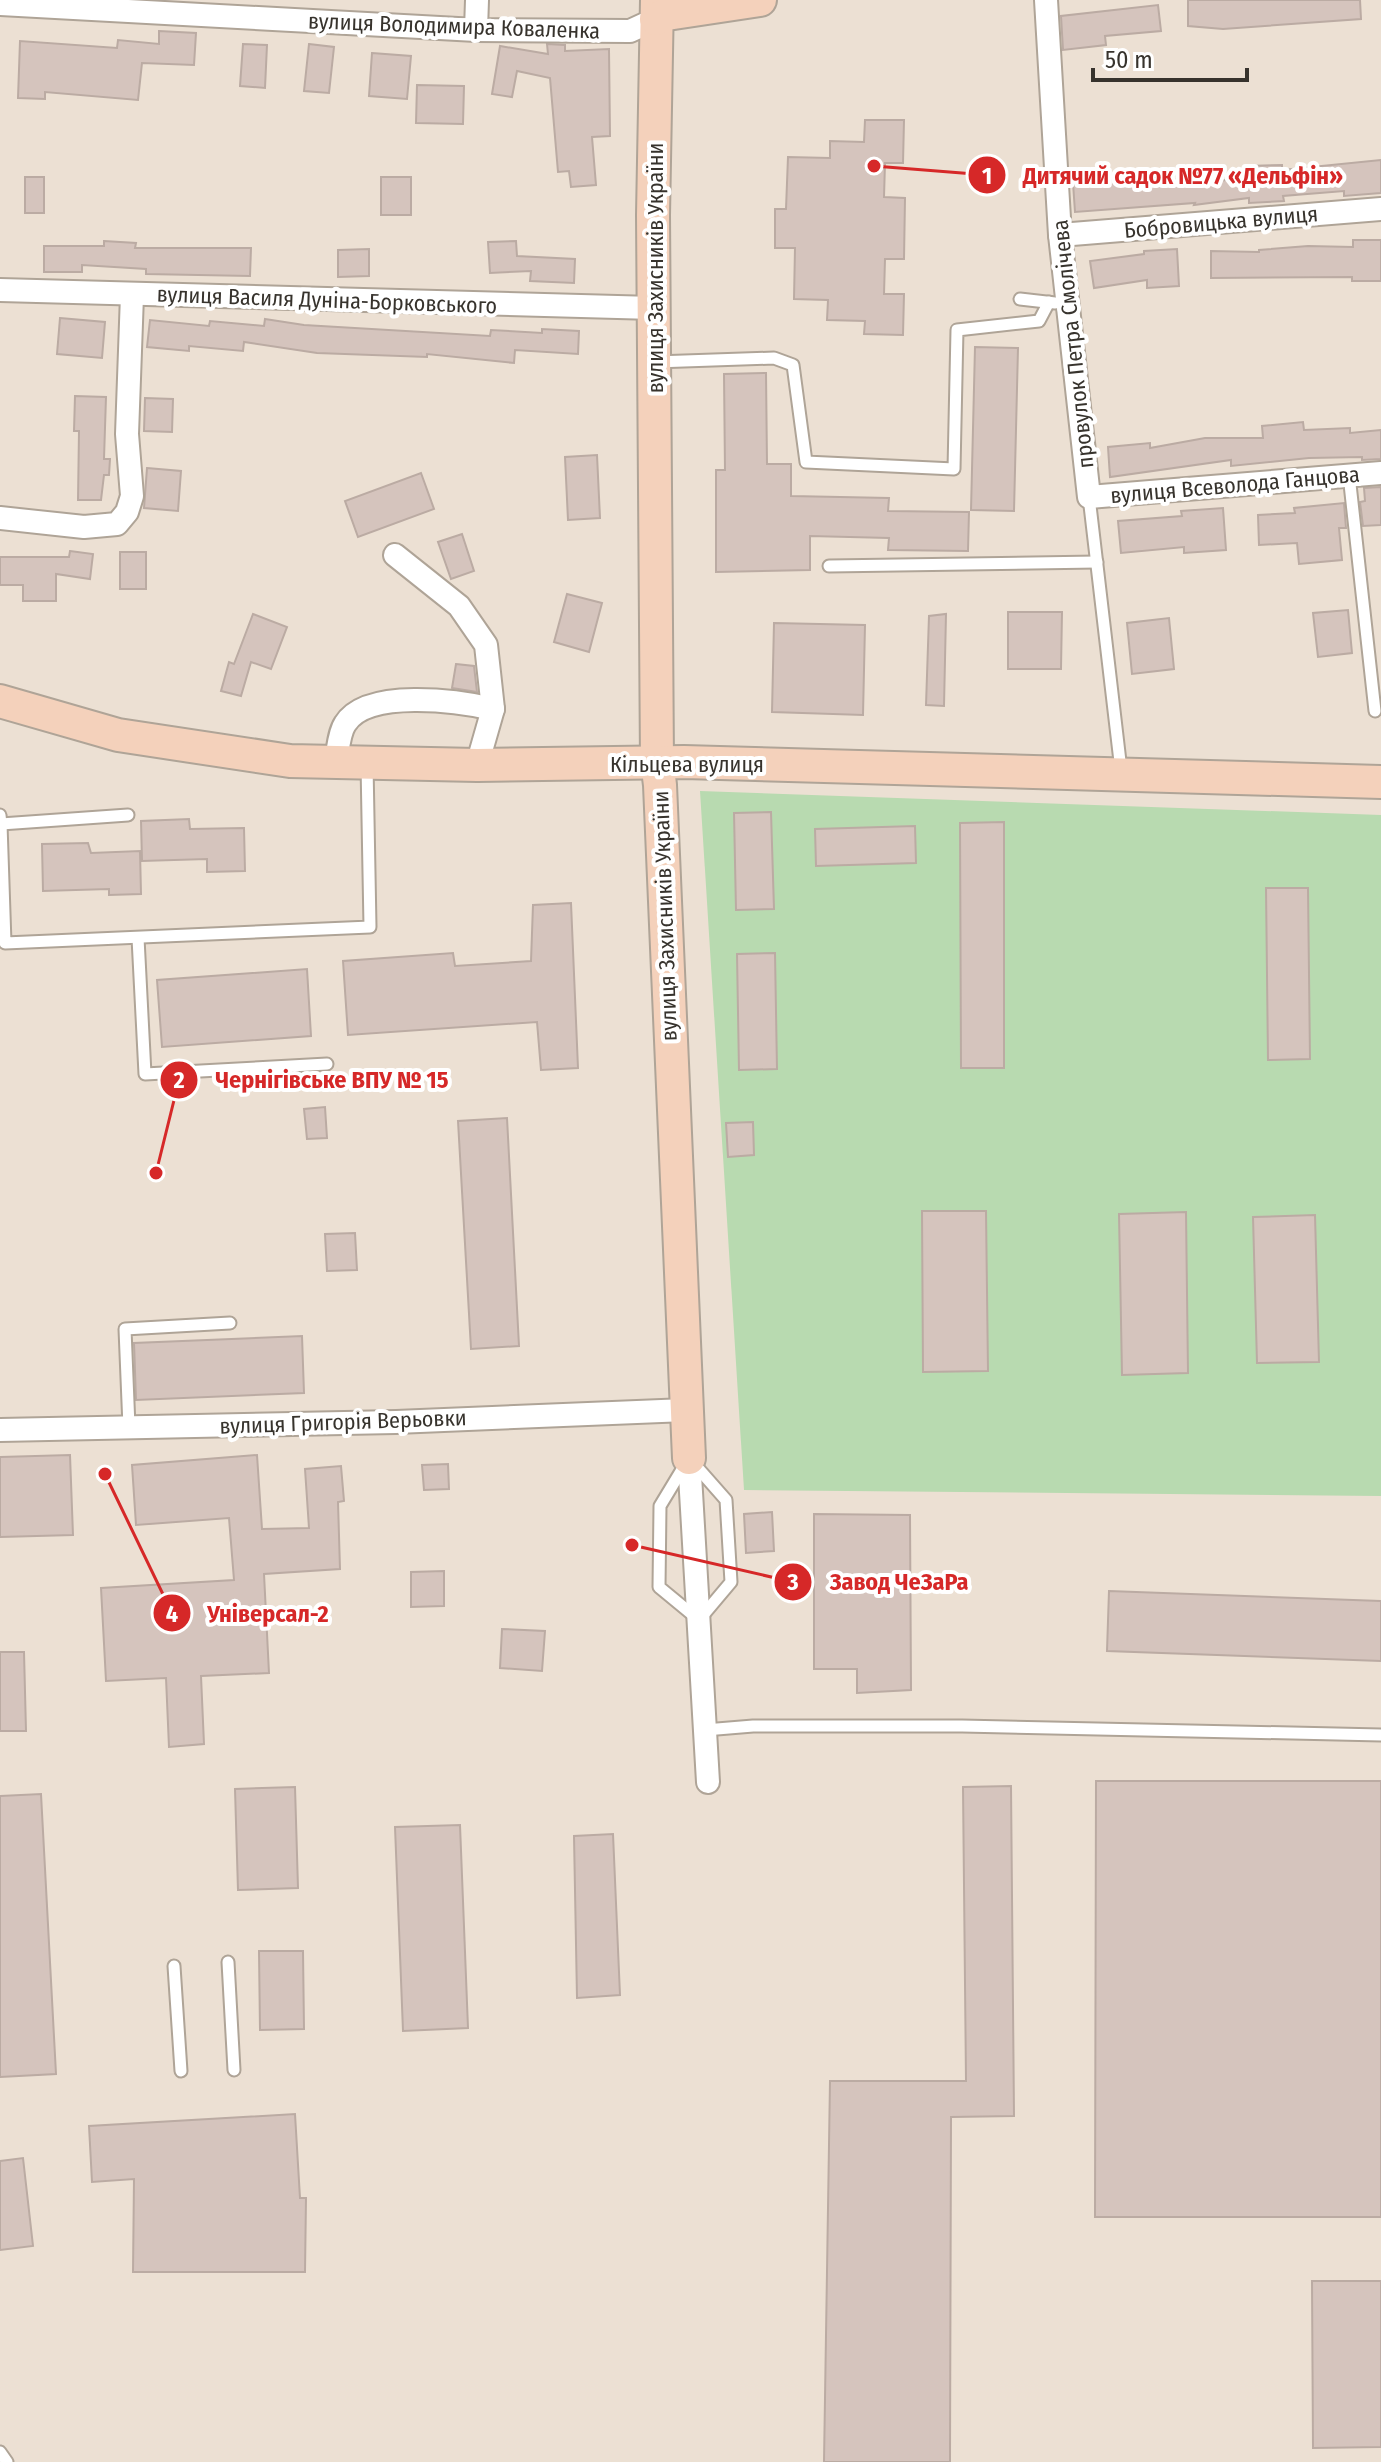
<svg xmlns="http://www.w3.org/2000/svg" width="1381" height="2462" viewBox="0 0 1381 2462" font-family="'Fira Sans Condensed',sans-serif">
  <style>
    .green { fill: #b8dab0 }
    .building { fill: #d5c4bd; stroke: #bbaba3; stroke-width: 2 }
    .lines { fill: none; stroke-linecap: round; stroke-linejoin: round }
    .lane-casing { stroke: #afa497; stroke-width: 15 }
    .street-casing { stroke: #afa497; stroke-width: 26 }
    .secondary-casing { stroke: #afa497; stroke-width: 36 }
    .lane { stroke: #fff; stroke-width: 11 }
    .street { stroke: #fff; stroke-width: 22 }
    .secondary { stroke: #f4d1bb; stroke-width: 32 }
    .labels { text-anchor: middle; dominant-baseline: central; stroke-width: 8; stroke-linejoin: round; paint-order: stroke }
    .street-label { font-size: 22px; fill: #37332d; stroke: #fff }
    .leader { fill: none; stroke: #d62828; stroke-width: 3 }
    .callout-dot { fill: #d62828; stroke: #fff; stroke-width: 3 }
    .mark-label { font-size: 24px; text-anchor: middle; font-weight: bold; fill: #fff }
    .callout-label { font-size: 24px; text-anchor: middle; font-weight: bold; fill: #d62828; stroke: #fff; stroke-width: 8; stroke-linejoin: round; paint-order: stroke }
  </style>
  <rect width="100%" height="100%" fill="#ece0d3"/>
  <!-- green -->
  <polygon class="green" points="700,791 1381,815 1381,1496 744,1490"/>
  <!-- building -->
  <g class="building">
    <polygon points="1188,0 1360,0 1361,19 1223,29 1188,26"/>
    <polygon points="1158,5 1161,31 1105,36 1106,45 1063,50 1061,16"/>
    <polygon points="159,31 196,33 194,65 142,63 138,100 45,92 45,99 18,98 20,41 117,48 118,40 159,44"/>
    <polygon points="243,44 267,45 265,88 240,86"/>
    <polygon points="309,44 334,47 329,93 304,91"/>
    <polygon points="547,44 565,45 565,51 609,49 610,136 592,137 596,185 571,187 569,171 558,172 550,78 517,71 512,97 492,94 500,46 548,54"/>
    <polygon points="372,53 411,56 407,99 369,96"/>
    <polygon points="417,85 464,86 463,124 416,123"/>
    <polygon points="865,120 904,120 903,163 885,163 884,197 905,198 904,259 885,259 884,294 904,294 903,335 864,334 865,321 827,320 828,300 794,299 795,248 775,248 775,209 786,209 788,157 830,158 830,141 864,142"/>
    <polygon points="1381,160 1381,193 1344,196 1344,191 1283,196 1284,201 1249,203 1249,198 1194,205 1195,203 1075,212 1073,183 1120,179 1120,184 1180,179 1180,186 1248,177 1248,166 1282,165 1282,170"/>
    <rect x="25" y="177" width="19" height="36"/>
    <rect x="381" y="177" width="30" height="38"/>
    <polygon points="1353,240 1381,240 1381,281 1352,281 1352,277 1211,278 1211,251 1259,252 1259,250 1308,246 1353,247"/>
    <polygon points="104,241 136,243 135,248 251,248 250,276 146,274 146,269 82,265 82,272 44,272 44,246 104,246"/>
    <polygon points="516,241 517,256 575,259 574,283 530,281 531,271 490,273 488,242"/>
    <polygon points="369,249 369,276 338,277 338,250"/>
    <polygon points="1177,249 1179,286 1147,288 1147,280 1094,288 1090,261 1144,254 1144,251"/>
    <polygon points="60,318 105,322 102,358 57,354"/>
    <polygon points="265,319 304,325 490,336 491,330 542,333 542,329 579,331 578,354 515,350 514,363 427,354 427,357 317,353 244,342 243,351 189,346 189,351 147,347 150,320 209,326 210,321 264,326"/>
    <polygon points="975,347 1018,348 1014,511 971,510"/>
    <polygon points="766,373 767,464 791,464 791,496 889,498 888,511 969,512 968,551 888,550 889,538 810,536 810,570 716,572 716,470 725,470 724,374"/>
    <polygon points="75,396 106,397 104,459 110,459 109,475 104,475 101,500 78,500 79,431 74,431"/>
    <polygon points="145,398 173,399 172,432 144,431"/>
    <polygon points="1303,422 1304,430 1350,428 1350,433 1381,430 1381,459 1362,460 1362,457 1309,458 1231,466 1231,460 1110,477 1108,447 1150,443 1150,448 1205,438 1263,438 1262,426"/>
    <polygon points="597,455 600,518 568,520 565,457"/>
    <polygon points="147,468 181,471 178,511 144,508"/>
    <polygon points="421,473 434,509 358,537 345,501"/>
    <polygon points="1381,487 1381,525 1363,526 1360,502 1365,501 1364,488"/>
    <polygon points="1344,503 1346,528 1339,528 1342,560 1299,564 1297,543 1259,545 1258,515 1295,513 1294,508"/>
    <polygon points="1223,508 1226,550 1184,553 1184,547 1121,553 1118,521 1182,516 1181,511"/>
    <polygon points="462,534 474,571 451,579 438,542"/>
    <polygon points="70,551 93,554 90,579 56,574 56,601 23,601 23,585 0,585 0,557 69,557"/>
    <rect x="120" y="552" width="26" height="37"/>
    <polygon points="567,594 602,603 589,652 554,642"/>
    <polygon points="1348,610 1352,653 1318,657 1313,613"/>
    <polygon points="1008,612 1062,612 1061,669 1008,669"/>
    <polygon points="253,614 287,627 271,669 251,662 241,696 221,691 229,662 234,664"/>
    <polygon points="946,614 944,706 926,705 929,616"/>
    <polygon points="1169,618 1174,669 1132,674 1127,623"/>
    <polygon points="774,623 865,625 863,715 772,712"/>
    <polygon points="456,664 474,666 477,692 452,688"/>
    <polygon points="771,812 774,909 736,910 734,813"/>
    <polygon points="189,819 190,829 244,828 245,871 207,872 207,859 142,861 141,821"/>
    <polygon points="1004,822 1004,1068 961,1068 960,823"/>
    <polygon points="915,826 916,863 816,866 815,829"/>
    <polygon points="88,843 91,853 140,851 141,894 109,895 109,889 43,891 42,844"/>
    <polygon points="1266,888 1308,888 1310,1059 1268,1060"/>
    <polygon points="571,903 578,1068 541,1070 537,1022 348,1035 343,961 453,953 455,966 531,961 533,905"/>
    <polygon points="775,953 777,1069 739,1070 737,954"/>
    <polygon points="307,969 311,1036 162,1047 157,980"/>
    <polygon points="325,1107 327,1138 307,1139 304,1109"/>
    <polygon points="507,1118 519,1346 471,1349 458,1121"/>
    <polygon points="753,1122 754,1155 728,1157 726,1123"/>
    <polygon points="922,1211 986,1211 988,1371 923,1372"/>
    <polygon points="1186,1212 1188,1373 1122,1375 1119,1214"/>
    <polygon points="1315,1215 1319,1362 1257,1363 1253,1217"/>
    <polygon points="355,1233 357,1270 327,1271 325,1234"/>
    <polygon points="302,1336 304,1393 136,1400 134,1343"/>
    <polygon points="70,1455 73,1535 0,1537 0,1457"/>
    <polygon points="257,1455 262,1529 309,1528 305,1469 341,1466 344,1501 338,1502 340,1569 264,1574 269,1673 201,1676 204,1744 169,1747 166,1678 106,1681 101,1588 234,1580 229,1518 136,1525 132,1465"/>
    <polygon points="448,1464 449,1489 424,1490 422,1465"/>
    <polygon points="772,1512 774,1551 746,1553 744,1514"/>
    <polygon points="814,1514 910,1515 911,1690 857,1693 857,1669 814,1669"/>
    <polygon points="444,1571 444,1606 411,1607 411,1572"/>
    <polygon points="1109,1591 1381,1601 1381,1661 1107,1651"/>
    <polygon points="502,1629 545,1631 542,1671 500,1668"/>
    <polygon points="0,1652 24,1652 26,1731 0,1731"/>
    <polygon points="1096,1781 1381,1781 1381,2217 1095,2217"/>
    <polygon points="1011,1786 1014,2116 951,2117 950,2462 824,2462 830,2081 966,2081 963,1787"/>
    <polygon points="295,1787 298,1888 238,1890 235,1789"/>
    <polygon points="41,1794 56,2074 0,2077 0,1796"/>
    <polygon points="460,1825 468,2028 403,2031 395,1827"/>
    <polygon points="613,1834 620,1995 577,1998 574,1836"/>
    <polygon points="259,1951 303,1951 304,2029 260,2030"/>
    <polygon points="295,2114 300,2198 306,2198 305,2272 133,2272 134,2179 92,2182 89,2126"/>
    <polygon points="23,2158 33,2246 0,2250 0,2161"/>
    <polygon points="1312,2281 1381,2281 1381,2447 1313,2448"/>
  </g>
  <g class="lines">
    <defs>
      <g id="lane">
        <polyline points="1020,299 1055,303"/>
        <polyline points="655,362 774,358 793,365 806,462 954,469 957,330 1039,321 1049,302"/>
        <polyline points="1349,475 1375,711"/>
        <polyline points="1089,497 1121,770"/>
        <polyline points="829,566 1097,562"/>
        <polyline points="0,815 1,824 128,815"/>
        <polyline points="1,824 5,943 370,927 367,764"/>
        <polyline points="138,938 145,1074 327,1064"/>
        <polyline points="129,1427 125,1329 230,1323"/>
        <polygon points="689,1458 726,1500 731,1582 699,1620 659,1587 660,1506"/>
        <polyline points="705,1730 753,1726 962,1726 1381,1735"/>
        <polyline points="228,1962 234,2070"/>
        <polyline points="174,1966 181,2071"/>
        <polyline points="0,2452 7,2462"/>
      </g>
      <g id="street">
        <polyline points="1046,0 1060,235 1089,497 1381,473"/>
        <polyline points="0,4 476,30 630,31 656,19"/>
        <polyline points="476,30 477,0"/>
        <polyline points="1060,235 1381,209"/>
        <polyline points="0,290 654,308"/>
        <polyline points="0,518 84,527 117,524 127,512 132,496 127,434 132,295"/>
        <polyline points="395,555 459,606 486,645 493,709 477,765"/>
        <path d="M336,760c2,-10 3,-27 9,-36 22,-36 114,-23 148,-15"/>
        <polyline points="0,1430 396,1422 686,1410"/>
        <polyline points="689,1458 708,1782"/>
      </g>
      <g id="secondary">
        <polyline points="657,0 653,215 657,761 660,785 689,1458"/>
        <polyline points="656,19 667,14 760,0"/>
        <polyline points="0,701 118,735 290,761 477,765 684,762 1381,782"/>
      </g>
    </defs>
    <!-- lane casing -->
    <use href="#lane" class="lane-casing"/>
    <!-- street casing -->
    <use href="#street" class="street-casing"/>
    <!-- secondary casing -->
    <use href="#secondary" class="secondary-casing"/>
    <!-- lane -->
    <use href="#lane" class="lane"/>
    <!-- street -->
    <use href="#street" class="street"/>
    <!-- secondary -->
    <use href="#secondary" class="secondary"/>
  </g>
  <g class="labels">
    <!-- street labels -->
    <g class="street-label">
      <text transform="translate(454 26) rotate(2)">вулиця Володимира Коваленка</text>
      <text transform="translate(1221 222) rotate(-5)">Бобровицька вулиця</text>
      <text transform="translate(655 268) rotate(-90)">вулиця Захисників України</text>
      <text transform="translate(327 300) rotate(2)">вулиця Василя Дуніна-Борковського</text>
      <text transform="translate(1073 344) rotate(-96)">провулок Петра Смолічева</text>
      <text transform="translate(1235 485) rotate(-5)">вулиця Всеволода Ганцова</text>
      <text x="687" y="764">Кільцева вулиця</text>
      <text transform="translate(665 916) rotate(-92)">вулиця Захисників України</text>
      <text transform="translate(343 1422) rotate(-2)">вулиця Григорія Верьовки</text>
    </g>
  </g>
  <!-- callouts -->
  <path class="leader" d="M874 166L987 175M156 1173L179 1080M632 1545L793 1582M105 1474L172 1613"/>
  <g class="callout-dot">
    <circle cx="874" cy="166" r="8"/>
    <circle cx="156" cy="1173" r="8"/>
    <circle cx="632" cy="1545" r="8"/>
    <circle cx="105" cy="1474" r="8"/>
    <circle cx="987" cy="175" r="20"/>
    <circle cx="179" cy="1080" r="20"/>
    <circle cx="793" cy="1582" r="20"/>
    <circle cx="172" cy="1613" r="20"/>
  </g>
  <g class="mark-label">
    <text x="987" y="184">1</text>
    <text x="179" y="1088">2</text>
    <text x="793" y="1590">3</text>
    <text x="172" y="1622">4</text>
  </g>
  <g class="callout-label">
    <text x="1183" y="184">Дитячий садок №77 «Дельфін»</text>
    <text x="332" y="1088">Чернігівське ВПУ № 15</text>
    <text x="899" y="1590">Завод ЧеЗаРа</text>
    <text x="268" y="1622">Універсал-2</text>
  </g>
  <!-- scale -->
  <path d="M1093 68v12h154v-12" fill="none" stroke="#37332d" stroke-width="4"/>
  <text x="1105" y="68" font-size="24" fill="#37332d" stroke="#ffffff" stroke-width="6" paint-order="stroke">50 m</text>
</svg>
